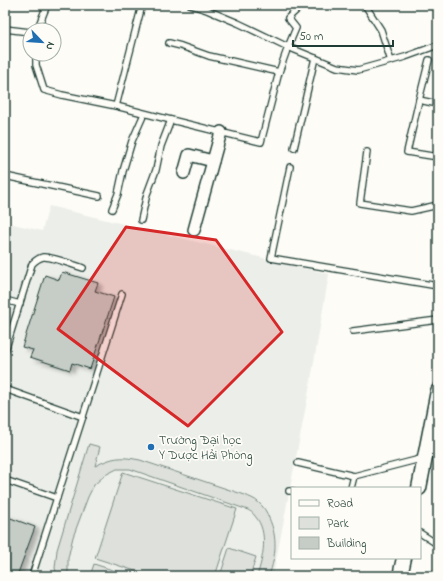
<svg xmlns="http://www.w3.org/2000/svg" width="443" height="581" viewBox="0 0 443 581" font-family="'Indie Flower',sans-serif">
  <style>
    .built { fill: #eceee9 }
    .green { fill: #dde0db; stroke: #7e8e88 }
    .building { fill: #c6cdc7; stroke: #1f3d34; filter: url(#shadow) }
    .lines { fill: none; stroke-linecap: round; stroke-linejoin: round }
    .service-casing { stroke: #1f3d34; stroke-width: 8 }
    .minor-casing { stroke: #1f3d34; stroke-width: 14 }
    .tertiary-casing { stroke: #1f3d34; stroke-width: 17 }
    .service { stroke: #fdfcf7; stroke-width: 5.5 }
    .minor { stroke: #fdfcf7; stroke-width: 11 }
    .tertiary { stroke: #fdfcf7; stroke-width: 14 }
    .marked { fill: #d62828; fill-opacity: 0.2; stroke: #d62828; stroke-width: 3; stroke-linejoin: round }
    .poi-dot { fill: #1f6fb2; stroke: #fdfcf7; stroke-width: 1.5 }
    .labels { text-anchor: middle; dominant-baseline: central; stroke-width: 3.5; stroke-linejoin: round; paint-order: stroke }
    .poi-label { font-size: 13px; fill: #1f3d34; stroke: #fdfcf7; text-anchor: start }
  </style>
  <defs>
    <filter id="shadow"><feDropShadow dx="4.5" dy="2.5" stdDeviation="2" flood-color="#0004"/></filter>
  </defs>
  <rect width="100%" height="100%" fill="#fdfcf7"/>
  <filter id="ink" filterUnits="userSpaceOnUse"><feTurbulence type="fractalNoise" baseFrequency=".025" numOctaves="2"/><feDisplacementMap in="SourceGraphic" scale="8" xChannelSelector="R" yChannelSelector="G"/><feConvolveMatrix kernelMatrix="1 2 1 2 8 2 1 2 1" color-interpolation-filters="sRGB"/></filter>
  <g filter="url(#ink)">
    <!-- built -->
    <polygon class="built" points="49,206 329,274 310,385 273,576 5,576 5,222 42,231"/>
    <!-- green -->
    <g class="green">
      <path d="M89,444l11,3 -5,19c18,-9 25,-10 45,-6l105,35c4,2 10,4 13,7 5,4 9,10 11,16 9,20 7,37 0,58h-12c6,-18 12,-44 -2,-60 -2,-3 -5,-5 -7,-6l-118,-41h-13l-12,6 -11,10 -6,12 -15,40 -5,21v14l2,4h-13l-2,-8 2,-18z"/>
      <polygon points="123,472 237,509 215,576 151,576 95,558"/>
      <polygon points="229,548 256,557 250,576 220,576"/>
      <polygon points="94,564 131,576 90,576"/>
    </g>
    <!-- building -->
    <g class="building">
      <polygon points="62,272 98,283 95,291 114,297 90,369 72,363 70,370 30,357 33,350 22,347 45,275 59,280"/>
      <polygon points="5,516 35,527 17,576 5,576"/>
    </g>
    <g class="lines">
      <defs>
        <g id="service">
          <polyline points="191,5 207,10 238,23 288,47 337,67 358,70 405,57 438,45"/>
          <polyline points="365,5 381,30 391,61"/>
          <polyline points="5,29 30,32"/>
          <polyline points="37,30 47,5"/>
          <polyline points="169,43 181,46 209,56 279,72 288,47 296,28 288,18 302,5"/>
          <polyline points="36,54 36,65 44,90 62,95 116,106 171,120 261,142 279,72"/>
          <polyline points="429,60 419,100 407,152 438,157"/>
          <polyline points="419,100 438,104"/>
          <polyline points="116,106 142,5"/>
          <polyline points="294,148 315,58"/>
          <polyline points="367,152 360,203 411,211 438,205"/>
          <polyline points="290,167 271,258 438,286"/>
          <polyline points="5,176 99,196"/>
          <polyline points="112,209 118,194 123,171 132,141 144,114"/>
          <polyline points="141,220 147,194 156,170 161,146 171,120"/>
          <polyline points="5,300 20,304"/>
          <polyline points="353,331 438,320"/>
          <path d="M5,351l27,-87c3,-3 6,-6 11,-7 8,-1 31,8 40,11"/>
          <polyline points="5,389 83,417"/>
          <polyline points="298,463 354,476"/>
          <polyline points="5,480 57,498"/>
          <polyline points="351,488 354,476 424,458"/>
          <polyline points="289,491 292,491"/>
          <polyline points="420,533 437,544 438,543"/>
          <polyline points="32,576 122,294"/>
        </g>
        <g id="minor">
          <polyline points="184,173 189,155 213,161"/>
          <polyline points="194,230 221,132"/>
        </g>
        <g id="tertiary">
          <polyline points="419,488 438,391"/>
          <polyline points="400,576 404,558"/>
        </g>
      </defs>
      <!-- service casing -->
      <use href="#service" class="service-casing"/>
      <!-- minor casing -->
      <use href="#minor" class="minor-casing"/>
      <!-- tertiary casing -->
      <use href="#tertiary" class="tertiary-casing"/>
      <!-- service -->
      <use href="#service" class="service"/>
      <!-- minor -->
      <use href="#minor" class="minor"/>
      <!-- tertiary -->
      <use href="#tertiary" class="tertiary"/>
    </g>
  </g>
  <!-- marked area -->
  <path class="marked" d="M126,227l90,13 66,92 -94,94 -130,-97z"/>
  <!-- markers -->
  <circle class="poi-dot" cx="151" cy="447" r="4"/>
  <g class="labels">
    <!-- poi labels -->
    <g class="poi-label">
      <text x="159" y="440">Trường Đại học<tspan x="159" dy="15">Y Dược Hải Phòng</tspan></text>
    </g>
  </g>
  <!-- margin -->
  <rect width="443" height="581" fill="none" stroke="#fdfcf7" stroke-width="20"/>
  <rect x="10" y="10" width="423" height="561" fill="none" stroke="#1f3d34" stroke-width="1.5" filter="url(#ink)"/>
  <!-- legend -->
  <rect x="291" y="487" width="130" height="72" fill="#fdfcf7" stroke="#a4b0a9"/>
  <rect x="299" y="500" width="20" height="6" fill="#fdfcf7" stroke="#a4b0a9"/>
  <text x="327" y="507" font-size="12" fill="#1f3d34">Road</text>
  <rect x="299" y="517" width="20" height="12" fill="#dde0db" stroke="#a4b0a9"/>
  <text x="327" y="527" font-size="12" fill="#1f3d34">Park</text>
  <rect x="299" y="537" width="20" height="12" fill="#c6cdc7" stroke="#a4b0a9"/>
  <text x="327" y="547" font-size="12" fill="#1f3d34">Building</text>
  <!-- north arrow -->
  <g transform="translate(42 42) rotate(115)"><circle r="19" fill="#fdfcf7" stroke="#a4b0a9"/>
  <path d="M0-3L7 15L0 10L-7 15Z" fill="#1f6fb2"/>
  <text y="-6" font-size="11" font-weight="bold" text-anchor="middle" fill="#1f3d34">N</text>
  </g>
  <!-- scale -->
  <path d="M293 40v6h100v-6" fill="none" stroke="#1f3d34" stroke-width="2"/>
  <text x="299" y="40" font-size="12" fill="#1f3d34" stroke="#fdfcf7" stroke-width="3" paint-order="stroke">50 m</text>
</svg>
